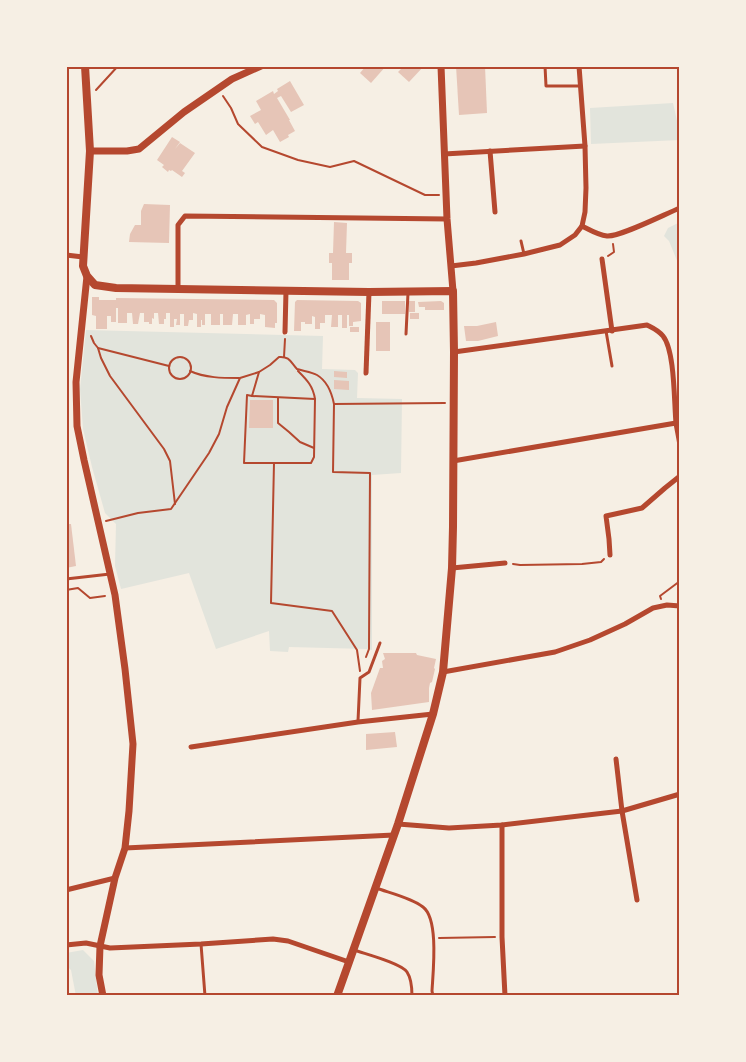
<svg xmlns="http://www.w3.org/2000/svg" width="746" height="1062" viewBox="0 0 746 1062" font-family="Jost,sans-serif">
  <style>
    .green { fill: #e2e4dc }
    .building { fill: #e6c5b7 }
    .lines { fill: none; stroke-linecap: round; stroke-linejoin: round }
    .path { stroke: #b5482f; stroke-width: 2 }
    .service { stroke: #b5482f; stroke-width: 3 }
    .minor { stroke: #b5482f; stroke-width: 5 }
    .tertiary { stroke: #b5482f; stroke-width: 7 }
    .secondary { stroke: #b5482f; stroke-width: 8 }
    .neatline { fill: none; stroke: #b5482f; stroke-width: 2 }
  </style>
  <rect width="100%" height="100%" fill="#f6efe4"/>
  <!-- green -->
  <g class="green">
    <polygon points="673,103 680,134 680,140 591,144 590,108"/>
    <polygon points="680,222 680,268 669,241 664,236 668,228"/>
    <polygon points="86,330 323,336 322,369 355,370 358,373 357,398 402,399 401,473 372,475 372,650 367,649 289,647 288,652 270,651 269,631 216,649 189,573 121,589 115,566 116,524 105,513 92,467 83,429 80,389"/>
    <polygon points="83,950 94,961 98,996 76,996 71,970 66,965 66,953"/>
  </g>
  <!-- building -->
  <g class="building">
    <polygon points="366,66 386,66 371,83 360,73"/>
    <polygon points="404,66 424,66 409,82 398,72"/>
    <polygon points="456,66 485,66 487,113 459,115"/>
    <polygon points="290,81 304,105 291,112 281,96 277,98 290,120 289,120 295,131 288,135 289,137 280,142 273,130 266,135 258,122 255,124 250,116 261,110 256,101 273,91 274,94 278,91 277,89"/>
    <polygon points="172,137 180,142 175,149 180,143 195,153 182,171 185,173 182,177 172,170 171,171 169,170 168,172 162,167 164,165 157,160"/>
    <polygon points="144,204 170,205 169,243 129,242 130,234 135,225 141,225 141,211"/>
    <polygon points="334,222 347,223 346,253 352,253 352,263 349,263 349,280 332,280 332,263 329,263 329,253 333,253"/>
    <polygon points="92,297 99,297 99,300 116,300 116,298 274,300 277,303 277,323 275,323 275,328 265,327 265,315 260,314 260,319 254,319 254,324 250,324 250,314 246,315 246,325 238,325 238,314 233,314 232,325 223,325 223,314 220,314 220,325 211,325 211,314 205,314 205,325 202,325 202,320 201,320 201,327 197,327 197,314 193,313 193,320 189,320 188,326 184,326 184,314 180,314 180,325 176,325 177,319 174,319 174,327 170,327 170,313 166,313 166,319 164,319 164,324 159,324 158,313 154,313 154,319 152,318 152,324 149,324 149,322 144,322 144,313 140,313 138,324 133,324 132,313 127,313 127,323 118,323 118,308 116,308 116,322 111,322 111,316 107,316 107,329 96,329 96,316 92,315"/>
    <polygon points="297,300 358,301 361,303 361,321 353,322 353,326 349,326 349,315 347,315 347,328 342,328 342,315 338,315 338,327 331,327 332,315 325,315 325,323 320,323 320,329 315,329 315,317 312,316 312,324 305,324 305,322 301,322 301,331 294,331 295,302"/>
    <rect x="382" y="301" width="23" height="13"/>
    <rect x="409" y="301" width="6" height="11"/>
    <polygon points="441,301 444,303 444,310 425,310 425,307 419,307 418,302"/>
    <rect x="410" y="313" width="9" height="6"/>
    <rect x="376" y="322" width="14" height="29"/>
    <polygon points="496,322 498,336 478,341 466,341 464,326 477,326"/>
    <rect x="350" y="327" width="9" height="5"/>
    <polygon points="334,371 347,372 347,378 334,377"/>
    <polygon points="334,380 349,381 349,390 334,389"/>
    <polygon points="250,400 273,400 273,428 249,428"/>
    <polygon points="66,524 71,524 76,566 66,568"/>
    <polygon points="383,653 416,653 417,655 436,659 434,668 435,669 432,682 430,683 429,688 429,702 372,710 371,693 380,668 383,668 382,661 385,659"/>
    <polygon points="395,732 397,747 366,750 366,734"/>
  </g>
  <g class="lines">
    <!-- path -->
    <g class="path">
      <polyline points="96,90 118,66"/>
      <polyline points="223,96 231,108 238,124 262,147 298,160 330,167 354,161 425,195 439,195"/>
      <polyline points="608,256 614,252 613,244"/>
      <polyline points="91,336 94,343 98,348 169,366"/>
      <polyline points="98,348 101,358 110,376 164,449 170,461 175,504"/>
      <polyline points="284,357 285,339"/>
      <circle cx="180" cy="368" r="11"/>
      <path d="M190,371c15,7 33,7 49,7"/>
      <path d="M298,371c9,9 15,15 17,28l-1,58 -3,6h-37l-3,140 61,8 25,39 3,21"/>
      <polyline points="259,372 252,396 247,395 244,463 274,463"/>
      <polyline points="252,396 315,399"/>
      <polyline points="278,398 278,423 289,432 300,442 314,448"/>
      <polyline points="334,404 333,472 370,473 369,649 366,657"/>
      <path d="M106,521l32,-8 33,-4 38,-56 10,-19 8,-27 13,-29 19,-6 11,-7 9,-8c11,-1 12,6 18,12 6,2 15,3 20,6 10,6 15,19 17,29l111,-1"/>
      <polyline points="513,564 520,565 582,564 601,562 604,559"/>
      <polyline points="66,590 78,588 90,598 105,596"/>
      <polyline points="661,599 660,596 680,581"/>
      <polyline points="439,938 495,937"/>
    </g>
    <!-- service -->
    <g class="service">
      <polyline points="545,66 546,86 580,86"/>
      <polyline points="521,241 524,254"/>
      <polyline points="606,331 612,366"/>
      <polyline points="406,334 408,293"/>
      <polyline points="66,579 110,574"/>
      <polyline points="358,721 360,678 369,672 380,643"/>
      <path d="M376,888c14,5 36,10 47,19 16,12 10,65 9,84l1,5"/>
      <polyline points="201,944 205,996"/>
      <path d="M354,950c11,4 47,13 53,22 4,6 5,17 5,24"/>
    </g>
    <!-- minor -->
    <g class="minor">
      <polyline points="490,151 495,212"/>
      <polyline points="444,154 585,146"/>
      <path d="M582,226c8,4 16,9 25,10 13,1 58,-22 73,-28"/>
      <polyline points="66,255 83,257"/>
      <polyline points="602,259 612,331"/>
      <polyline points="451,266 476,263 524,254 560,245 575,235 582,226 585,212 586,188 585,146 579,66"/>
      <polyline points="178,290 178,225 185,216 447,219"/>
      <polyline points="285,332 286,291"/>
      <path d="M454,352l193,-27c6,3 11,5 16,11 12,15 11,66 13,87 1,7 3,15 4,23"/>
      <polyline points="366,373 369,292"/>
      <polyline points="453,461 676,423"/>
      <polyline points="610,555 609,539 606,516 642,508 665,488 680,476"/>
      <polyline points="452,568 505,563"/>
      <polyline points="443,672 555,652 590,640 625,624 653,608 667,605 680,606"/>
      <polyline points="191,747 358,722 433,714"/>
      <polyline points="616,759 622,811 637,900"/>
      <polyline points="398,824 449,828 502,825 622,811 680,794"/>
      <polyline points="502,825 502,937 505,996"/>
      <polyline points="125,848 394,835"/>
      <polyline points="66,890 115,878"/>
      <polyline points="66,945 86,943 110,948 201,944 273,939 288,941 349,962"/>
    </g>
    <!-- tertiary -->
    <g class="tertiary">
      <polyline points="441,66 447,219 453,291"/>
      <polyline points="90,151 127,151 139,149 184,112 232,79 261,66"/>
      <polyline points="87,276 76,382 77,426 84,460 115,595 125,669 133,744 129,811 125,848 115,878 100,946 99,975 103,996"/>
    </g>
    <!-- secondary -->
    <polyline class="secondary" points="85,66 90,151 83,266 87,276 95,285 116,288 369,292 453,291 454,352 453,527 452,568 443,672 433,714 398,824 337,996"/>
  </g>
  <!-- border -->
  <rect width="746" height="1062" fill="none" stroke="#f6efe4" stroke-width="135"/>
  <rect x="68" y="68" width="610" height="926" class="neatline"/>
</svg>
